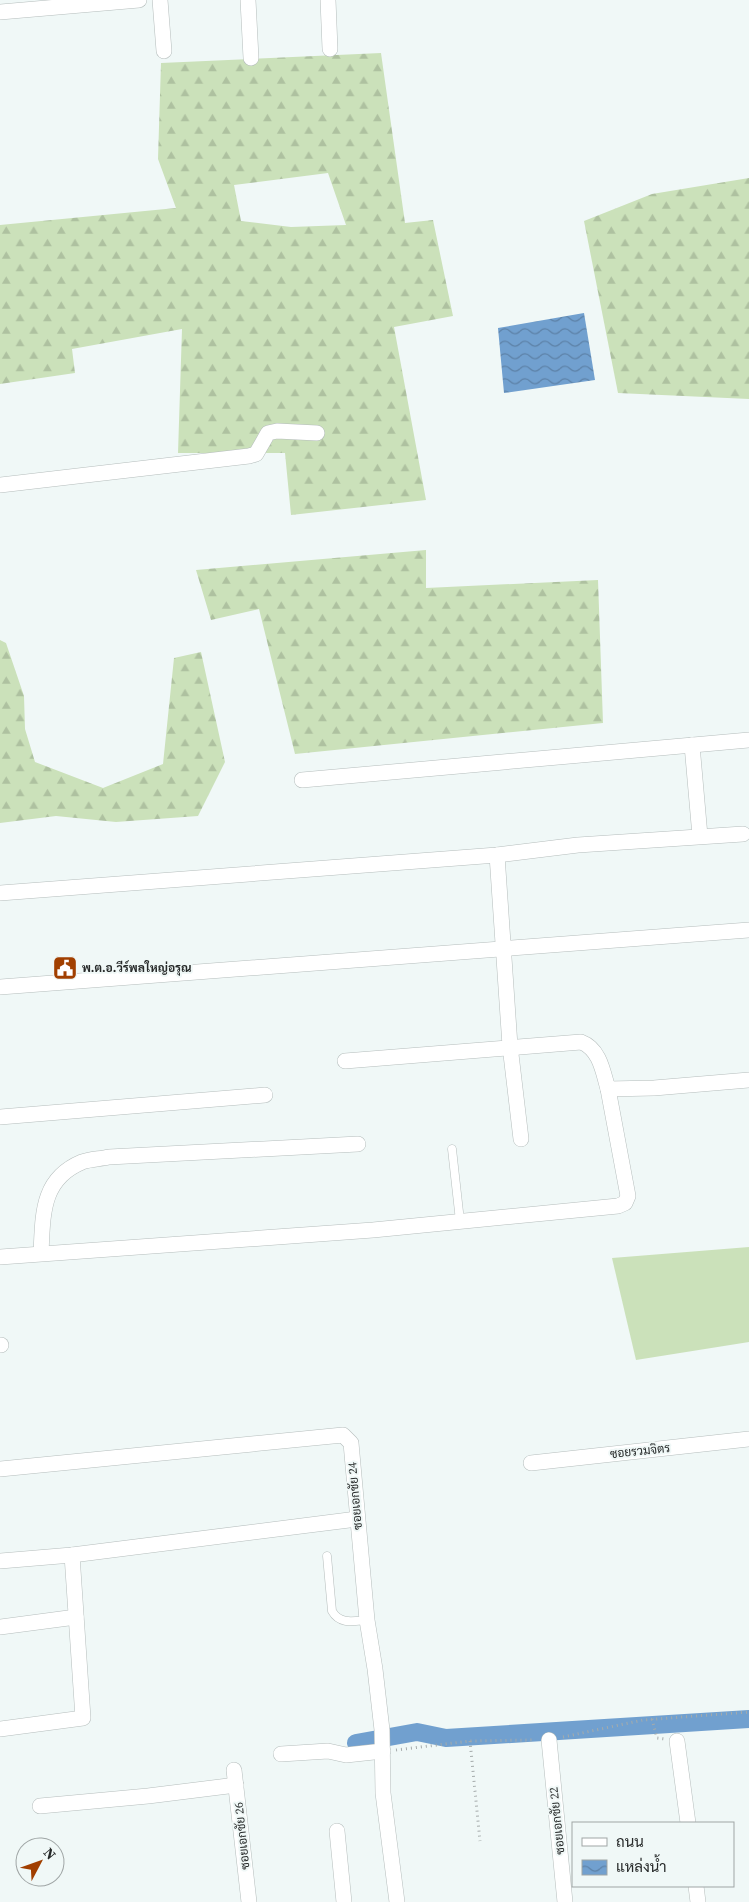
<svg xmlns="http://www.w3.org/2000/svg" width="749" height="1902" viewBox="0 0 749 1902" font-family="'Source Serif 4',Sarabun,serif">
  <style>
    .grass { fill: #cbe1ba }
    .forest { fill: url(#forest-firs); fill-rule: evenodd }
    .water { fill: url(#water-waves) }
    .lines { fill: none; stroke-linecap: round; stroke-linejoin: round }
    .canal { stroke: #71a0cf; stroke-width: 18 }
    .service-casing { stroke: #b5bdbc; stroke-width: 9 }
    .minor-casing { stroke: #b5bdbc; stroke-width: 16 }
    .path { stroke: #a5abab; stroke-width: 3; stroke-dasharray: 1 4; stroke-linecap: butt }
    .service { stroke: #fff; stroke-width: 8 }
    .minor { stroke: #fff; stroke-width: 15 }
    .labels { text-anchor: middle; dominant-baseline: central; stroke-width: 4; stroke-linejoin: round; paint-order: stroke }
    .poi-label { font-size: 12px; font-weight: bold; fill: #262929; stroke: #f0f8f7; text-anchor: start }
    .street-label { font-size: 12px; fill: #262929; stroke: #f0f8f7 }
  </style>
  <defs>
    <pattern id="forest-firs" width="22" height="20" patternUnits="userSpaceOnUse" patternTransform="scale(1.25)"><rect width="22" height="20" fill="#cbe1ba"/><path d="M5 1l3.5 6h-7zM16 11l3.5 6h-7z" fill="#aec1a0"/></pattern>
    <pattern id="water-waves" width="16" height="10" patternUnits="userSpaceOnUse" patternTransform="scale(1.25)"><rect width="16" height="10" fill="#71a0cf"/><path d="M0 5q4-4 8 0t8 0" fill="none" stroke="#5d82a8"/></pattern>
  </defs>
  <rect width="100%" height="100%" fill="#f0f8f7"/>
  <!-- grass -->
  <polygon class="grass" points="749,1247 749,1342 636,1360 612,1258"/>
  <!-- forest -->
  <g class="forest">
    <path d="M381,53l24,170 28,-3 20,96 -59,11 32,173 -135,15 -6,-62h-107l4,-124 -110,20 3,24 -75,11v-159l176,-17 -18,-49 3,-96zM328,173l18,52 -55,2 -50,-6 -7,-36z"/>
    <polygon points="749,178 749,399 618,393 584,221 652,194"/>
    <polygon points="426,550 426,588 598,580 603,723 295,754 259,609 211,620 196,570"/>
    <polygon points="0,640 6,643 24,696 25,729 35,762 103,788 163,764 174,658 201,652 225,762 198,816 116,822 56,816 0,823"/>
  </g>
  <!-- water -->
  <polygon class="water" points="584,313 595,380 504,393 498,328"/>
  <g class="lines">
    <!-- canal -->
    <polyline class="canal" points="356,1743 417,1732 446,1738 749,1719"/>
    <defs>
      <g id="service">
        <polyline points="452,1149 460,1221"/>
        <path d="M327,1556l5,55c8,14 22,10 35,9"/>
      </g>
      <g id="minor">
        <polyline points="160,0 164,51"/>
        <polyline points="248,0 251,58"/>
        <polyline points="328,0 330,49"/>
        <polyline points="0,12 139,0"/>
        <polyline points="0,485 249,456 256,454 268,433 277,431 317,433"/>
        <polyline points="692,745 700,836"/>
        <polyline points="302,780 749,740"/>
        <polyline points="497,855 510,1046 521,1139"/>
        <polyline points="0,893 497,855 578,845 743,834"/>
        <polyline points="0,987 749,930"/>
        <path d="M345,1061l236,-19c19,7 22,30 27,47l46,-1 95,-8"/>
        <polyline points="0,1117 265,1095"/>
        <path d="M41,1253c2,-38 0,-74 41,-91 8,-3 18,-3 27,-5l249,-13"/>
        <polyline points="0,1257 373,1230 618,1206 625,1203 628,1196 608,1089"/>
        <polyline points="0,1345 1,1345"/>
        <polyline points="531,1463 749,1439"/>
        <polyline points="0,1469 343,1435 351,1443 367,1620 375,1669 382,1730 383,1793 397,1902"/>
        <polyline points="0,1561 72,1555 357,1519"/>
        <polyline points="0,1627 76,1617"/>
        <polyline points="0,1729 83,1718 72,1555"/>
        <polyline points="549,1740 565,1902"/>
        <polyline points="677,1741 688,1823"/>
        <polyline points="281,1754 328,1751 346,1755 383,1751"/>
        <polyline points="234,1770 249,1902"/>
        <polyline points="40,1806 148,1796 236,1785"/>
        <polyline points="337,1831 344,1902"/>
        <polyline points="696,1886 698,1902"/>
      </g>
    </defs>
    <!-- service casing -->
    <use href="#service" class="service-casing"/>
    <!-- minor casing -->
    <use href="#minor" class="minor-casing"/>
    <!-- path -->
    <g class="path">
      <polyline points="652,1719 657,1738 665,1739"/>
      <polyline points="563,1737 643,1720 749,1712"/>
      <polyline points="470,1741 480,1841"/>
      <polyline points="396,1750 470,1741 534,1740"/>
    </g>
    <!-- service -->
    <use href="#service" class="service"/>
    <!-- minor -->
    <use href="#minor" class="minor"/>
  </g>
  <!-- icons -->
  <defs>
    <symbol id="civic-square" viewBox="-11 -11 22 22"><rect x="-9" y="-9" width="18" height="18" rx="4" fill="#a13f00" stroke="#f0f8f7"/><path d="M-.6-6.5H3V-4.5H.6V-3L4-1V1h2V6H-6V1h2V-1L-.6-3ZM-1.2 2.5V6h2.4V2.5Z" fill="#fff"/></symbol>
  </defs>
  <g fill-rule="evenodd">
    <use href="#civic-square" x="51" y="954" width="28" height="28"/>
  </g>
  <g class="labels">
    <!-- poi labels -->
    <g class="poi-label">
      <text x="82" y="968">พ.ต.อ.วีร์พลใหญ่อรุณ</text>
    </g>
    <!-- street labels -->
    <g class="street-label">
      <text transform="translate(640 1451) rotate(-6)">ซอยรวมจิตร</text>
      <text transform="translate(355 1496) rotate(-95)">ซอยเอกชัย 24</text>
      <text transform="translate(557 1821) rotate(-96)">ซอยเอกชัย 22</text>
      <text transform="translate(242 1836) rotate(-96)">ซอยเอกชัย 26</text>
    </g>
  </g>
  <!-- legend -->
  <rect x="572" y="1822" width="162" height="65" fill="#f0f8f7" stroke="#9fa5a5"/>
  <rect x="582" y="1838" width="25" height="8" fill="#ffffff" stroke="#9fa5a5"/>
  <text x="616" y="1847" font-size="15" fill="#262929">ถนน</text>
  <rect x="582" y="1860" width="25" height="15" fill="url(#water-waves)" stroke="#9fa5a5"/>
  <text x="616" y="1872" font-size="15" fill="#262929">แหล่งน้ำ</text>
  <!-- north arrow -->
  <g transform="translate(40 1862) rotate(49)"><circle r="24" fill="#f0f8f7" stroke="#9fa5a5"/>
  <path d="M0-4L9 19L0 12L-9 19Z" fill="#a13f00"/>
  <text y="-8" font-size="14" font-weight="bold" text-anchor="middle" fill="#262929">N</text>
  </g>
</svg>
